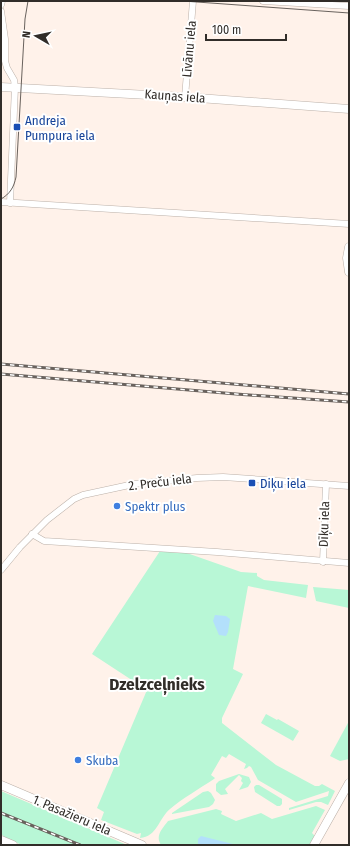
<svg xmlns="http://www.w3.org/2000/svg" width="350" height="846" viewBox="0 0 350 846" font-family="'Fira Sans Condensed',sans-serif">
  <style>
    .green { fill: #b8f7d6 }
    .water { fill: #b3e0fb }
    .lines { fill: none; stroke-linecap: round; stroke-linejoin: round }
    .minor-casing { stroke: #bcb1a9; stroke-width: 7 }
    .tertiary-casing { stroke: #bcb1a9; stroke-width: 9 }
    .minor { stroke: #fff; stroke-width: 6 }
    .tertiary { stroke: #fff; stroke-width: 8 }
    .tram { stroke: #69625d; stroke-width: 1 }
    .rail-casing { stroke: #69625d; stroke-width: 3 }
    .rail { stroke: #fff; stroke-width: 1.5; stroke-dasharray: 4.5; stroke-linecap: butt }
    .transit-dot { fill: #1a4fb4; stroke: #fff; stroke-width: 1.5 }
    .shop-dot { fill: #3f7fe0; stroke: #fff; stroke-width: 1.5 }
    .labels { text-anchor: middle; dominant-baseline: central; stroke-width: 4; stroke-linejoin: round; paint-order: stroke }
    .street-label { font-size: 13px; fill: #312d29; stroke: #fff }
    .transit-label { font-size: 13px; fill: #164399; stroke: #fff; text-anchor: start }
    .shop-label { font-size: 13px; fill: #366cbe; stroke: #fff; text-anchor: start }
    .district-label { font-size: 17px; font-weight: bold; fill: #312d29; stroke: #fff }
  </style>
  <rect width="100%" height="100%" fill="#fff2ea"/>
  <!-- green -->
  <g class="green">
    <path d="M160,551l24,1 57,20 16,1v3l7,4 44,5 -2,13 -58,-12 -15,83 10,5 -21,44v5l54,42 39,21h4l3,-2 13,7 -7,14 -7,-3h-5l-27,8v-2l39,-12 1,-5 -33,11 -38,-22 -7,-13 -2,-1 -2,2 -3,1 2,-5 -17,-10 -3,4 -4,-2 -11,19 4,3 -1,1c-15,10 -31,19 -44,30 -11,9 -13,28 -30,29l1,-5 -4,1 -36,-14 3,-8 -7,-4 50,-118 -55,-36z"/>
    <polygon points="313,587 349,590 349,608 316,601"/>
    <polygon points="266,714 277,720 278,719 299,731 293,741 261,723"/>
    <polygon points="349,721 349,759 340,761 330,756"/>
    <polygon points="239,774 249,777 251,782 248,787 239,790 243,783 241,781 242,778 239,775 225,789 228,794 221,795 216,791 216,784 219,781"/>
    <polygon points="256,785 259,785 282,799 282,804 280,806 277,806 255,792 254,787"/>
    <polygon points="1,791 127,845 22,845 7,839 1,834"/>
    <polygon points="208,791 211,793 215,800 213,804 209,807 172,814 172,813 203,792"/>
    <path d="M316,806l9,4 -13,23 3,3 -5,9h-149c-6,-9 1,-16 7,-24l48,-12 6,2 -1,3 15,7 25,-8 11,6z"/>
  </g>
  <!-- water -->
  <g class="water">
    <polygon points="215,615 226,616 230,619 228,632 226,636 219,635 213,621"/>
    <polygon points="201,836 237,845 198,845 198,839"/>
  </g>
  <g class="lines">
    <defs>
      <g id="minor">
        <polyline points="263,1 349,6"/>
        <polyline points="1,5 2,1"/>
        <polyline points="1,11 5,39 5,61 7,68 14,80 15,87 10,203"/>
        <polyline points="185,97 193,1"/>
        <polyline points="1,202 349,224"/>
        <polyline points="32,534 44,541 217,552 349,563"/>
        <polyline points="323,562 326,484"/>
        <polyline points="1,570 20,547 47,520 74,499 83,495 134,484 197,478 223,477 349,486"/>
      </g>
      <g id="tertiary">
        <polyline points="1,87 185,97 349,109"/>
        <polyline points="349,247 347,258 349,272"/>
        <polyline points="1,785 142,845"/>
        <polyline points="1,840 13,845"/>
        <polyline points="314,845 349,783"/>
      </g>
    </defs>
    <!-- minor casing -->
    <use href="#minor" class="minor-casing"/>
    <!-- tertiary casing -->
    <use href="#tertiary" class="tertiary-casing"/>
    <!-- minor -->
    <use href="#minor" class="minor"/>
    <!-- tertiary -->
    <use href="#tertiary" class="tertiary"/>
    <!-- tram -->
    <g class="tram">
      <polyline points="183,1 349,13"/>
      <path d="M1,199c9,-5 13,-12 15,-22l9,-158 3,-18"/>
    </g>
    <defs>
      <g id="rail">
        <polyline points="1,364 349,394"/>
        <polyline points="1,374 236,394 349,402"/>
        <polyline points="1,813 80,845"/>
      </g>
    </defs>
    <!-- rail casing -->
    <use href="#rail" class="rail-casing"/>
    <!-- rail -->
    <use href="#rail" class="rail"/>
  </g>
  <!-- markers -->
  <g class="transit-dot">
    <rect x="13" y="123" width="8" height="8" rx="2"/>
    <rect x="248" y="479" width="8" height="8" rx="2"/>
  </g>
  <g class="shop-dot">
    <circle cx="117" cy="506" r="4"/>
    <circle cx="78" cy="760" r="4"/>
  </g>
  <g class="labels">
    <!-- street labels -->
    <g class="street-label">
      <text transform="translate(189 49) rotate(-85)">Līvānu iela</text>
      <text transform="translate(175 96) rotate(4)">Kauņas iela</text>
      <text transform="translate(160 482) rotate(-7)">2. Preču iela</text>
      <text transform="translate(324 524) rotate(-88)">Dīķu iela</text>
      <text transform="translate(72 815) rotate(23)">1. Pasažieru iela</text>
    </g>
    <!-- transit labels -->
    <g class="transit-label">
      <text x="25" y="120">Andreja<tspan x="25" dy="15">Pumpura iela</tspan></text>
      <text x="260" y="483">Diķu iela</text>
    </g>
    <!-- shop labels -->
    <g class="shop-label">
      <text x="125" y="506">Spektr plus</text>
      <text x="86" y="760">Skuba</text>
    </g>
    <!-- district labels -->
    <g class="district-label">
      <text x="157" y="684">Dzelzceļnieks</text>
    </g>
  </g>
  <!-- border -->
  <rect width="350" height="846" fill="none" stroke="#312d29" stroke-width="4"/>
  <!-- north arrow -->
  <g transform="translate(36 36) rotate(279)" stroke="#ffffff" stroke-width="3" paint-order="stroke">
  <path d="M0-3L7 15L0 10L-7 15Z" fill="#312d29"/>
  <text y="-6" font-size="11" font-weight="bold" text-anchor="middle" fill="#312d29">N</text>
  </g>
  <!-- scale -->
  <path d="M206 34v6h80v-6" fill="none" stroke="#312d29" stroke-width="2"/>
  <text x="212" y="34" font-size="12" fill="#312d29" stroke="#ffffff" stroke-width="3" paint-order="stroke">100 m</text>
</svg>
